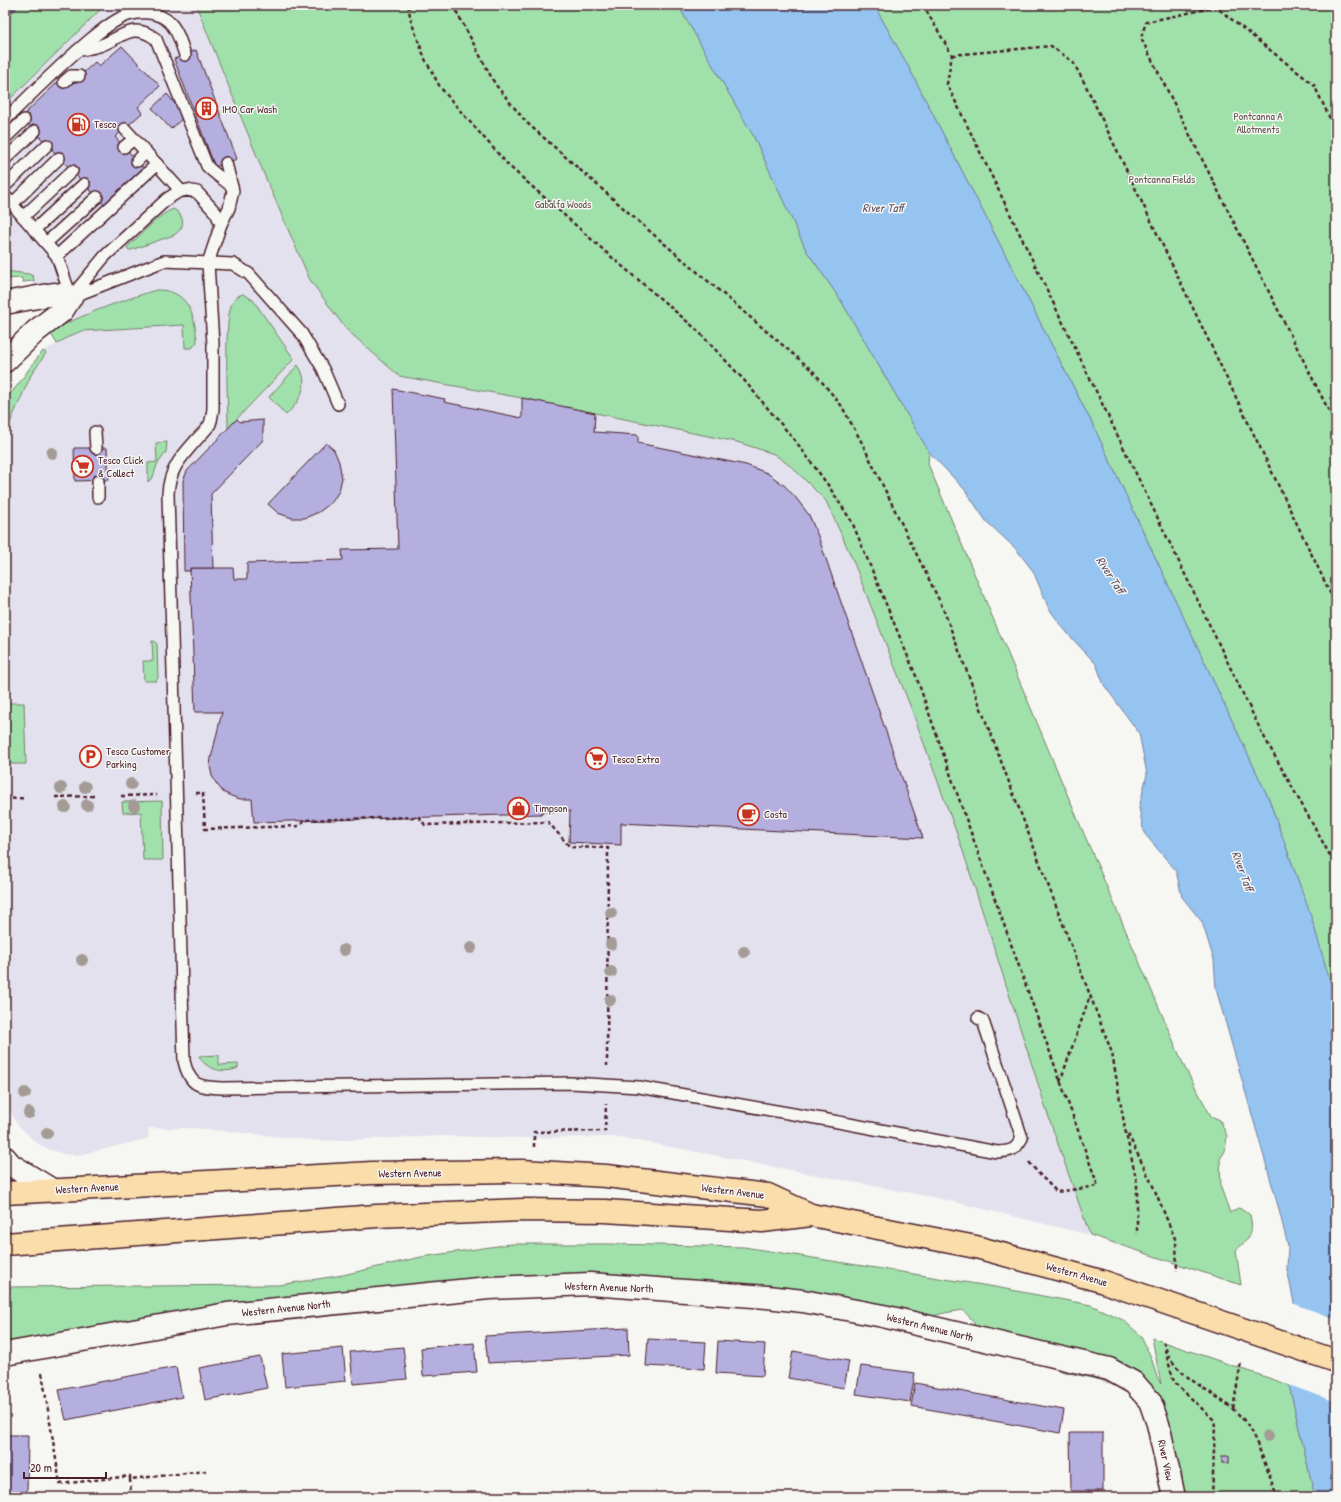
<svg xmlns="http://www.w3.org/2000/svg" width="1341" height="1502" viewBox="0 0 1341 1502" font-family="'Patrick Hand',sans-serif">
  <style>
    .built { fill: #e2e1ed }
    .green { fill: #a0e1ab; stroke: #75806b }
    .water { fill: #95c4f0; stroke: #7782a1 }
    .pier { fill: #f6f6f2 }
    .lines { fill: none; stroke-linecap: round; stroke-linejoin: round }
    .stream { stroke: #7782a1; stroke-width: 8 }
    .building { fill: #b5afe0; stroke: #4a1f2b }
    .lane-casing { stroke: #4a1f2b; stroke-width: 14 }
    .street-casing { stroke: #4a1f2b; stroke-width: 25 }
    .highway-casing { stroke: #4a1f2b; stroke-width: 25 }
    .path { stroke: #4a1f2b; stroke-width: 2.5; stroke-dasharray: 4 3; stroke-linecap: butt }
    .lane { stroke: #f6f6f2; stroke-width: 11 }
    .street { stroke: #f6f6f2; stroke-width: 22 }
    .highway { stroke: #f9ddab; stroke-width: 22 }
    .tree { fill: #a49b96 }
    .labels { text-anchor: middle; dominant-baseline: central; stroke-width: 3; stroke-linejoin: round; paint-order: stroke }
    .poi-label { font-size: 11px; fill: #4a1f2b; stroke: #f6f6f2; text-anchor: start }
    .park-label { font-size: 11px; fill: #60504b; stroke: #f6f6f2 }
    .street-label { font-size: 11px; fill: #4a1f2b; stroke: #f6f6f2 }
    .water-label { font-size: 12px; font-style: italic; fill: #605166; stroke: #f6f6f2 }
  </style>
  <rect width="100%" height="100%" fill="#f6f6f2"/>
  <filter id="ink" filterUnits="userSpaceOnUse"><feTurbulence type="fractalNoise" baseFrequency=".025" numOctaves="2"/><feDisplacementMap in="SourceGraphic" scale="8" xChannelSelector="R" yChannelSelector="G"/><feConvolveMatrix kernelMatrix="1 2 1 2 8 2 1 2 1" color-interpolation-filters="sRGB"/></filter>
  <g filter="url(#ink)">
    <!-- built -->
    <polygon class="built" points="105,5 196,5 264,174 310,280 399,376 522,398 737,442 774,454 793,468 826,501 852,558 911,708 961,845 1052,1127 1090,1235 947,1200 619,1137 530,1138 442,1136 321,1141 196,1128 148,1128 149,1138 84,1154 74,1155 64,1154 48,1149 34,1141 17,1124 11,1113 8,1103 5,1053 5,399 18,384 29,367 43,351 57,344 50,332 32,287 34,280 29,274 5,272 5,104"/>
    <!-- green -->
    <g class="green">
      <polygon points="5,5 105,5 5,104"/>
      <path d="M196,5h482l76,132 52,113 34,49 89,153 -1,12 150,356 107,248 26,48 9,4 7,16 -2,15 -5,8 1,29 9,25 8,-5 6,2 6,5c4,18 0,23 -14,35l5,35 -151,-50 -38,-108 -91,-282 -50,-137 -59,-150 -26,-57 -33,-33 -19,-14 -37,-12 -215,-44 -123,-22 -53,-47 -36,-49 -46,-106z"/>
      <polygon points="874,5 1336,5 1336,1002 1311,916 1268,797 1093,425 907,64"/>
      <path d="M173,209c12,6 13,19 1,26l-43,15h-2l-2,-2 2,-3c13,-11 29,-30 44,-36z"/>
      <polygon points="5,271 29,274 33,276 34,281 23,282 22,278 5,279"/>
      <path d="M156,290c32,-1 39,25 41,52l-5,6h-7l-1,-23 -103,6 -13,6 -11,7 -7,-12c33,-18 70,-31 106,-42z"/>
      <path d="M243,294l10,6 41,59 -66,69c0,-23 -5,-112 5,-127 3,-4 6,-6 10,-7z"/>
      <path d="M43,351l3,2 -15,22 -26,59v-35c15,-14 25,-33 38,-48z"/>
      <path d="M298,365c13,19 2,36 -12,50l-17,-18z"/>
      <polygon points="167,442 166,452 157,465 153,477 148,482 148,463 157,462 156,443"/>
      <polygon points="152,641 154,641 157,644 158,678 156,681 144,681 143,661 153,661"/>
      <polygon points="5,703 24,703 26,764 6,764"/>
      <polygon points="162,801 163,859 162,860 143,860 141,812 123,813 122,802"/>
      <path d="M219,1055v10l19,-1v4c-14,6 -32,2 -39,-12z"/>
      <polygon points="511,1244 610,1244 744,1247 995,1287 1091,1305 1123,1320 1140,1335 1151,1357 1157,1377 1161,1384 1152,1338 1289,1385 1315,1497 1185,1497 1181,1470 1172,1474 1142,1406 1125,1389 1101,1380 1064,1372 975,1341 974,1322 963,1310 944,1313 918,1320 607,1286 5,1344 5,1287 279,1285 343,1275 421,1257"/>
    </g>
    <!-- water -->
    <polygon class="water" points="678,5 874,5 907,64 1093,425 1268,797 1311,916 1336,1002 1336,1497 1315,1497 1289,1385 1288,1332 1294,1303 1287,1269 1288,1246 1278,1206 1216,989 1214,960 1202,922 1182,897 1176,871 1144,833 1139,808 1147,774 1139,733 1104,685 1096,664 1068,634 1049,609 1033,571 1016,549 986,521 965,490 929,452 840,299 806,250 754,137"/>
    <!-- pier -->
    <polygon class="pier" points="1292,1303 1336,1319 1336,1402 1286,1384 1285,1367 1286,1332"/>
    <g class="lines">
      <!-- stream -->
      <polyline class="stream" points="5,14 15,5"/>
    </g>
    <!-- building -->
    <g class="building">
      <polygon points="122,46 160,86 138,107 142,113 115,137 148,173 110,211 21,117 61,79 68,87 95,62 99,66"/>
      <polygon points="196,50 237,159 215,167 174,59"/>
      <polygon points="167,94 185,116 171,129 152,108"/>
      <polygon points="393,389 445,399 444,402 522,418 522,398 595,413 594,432 638,435 638,443 746,465 767,473 784,485 796,498 809,515 818,536 923,838 621,823 621,845 569,842 570,811 542,812 541,814 254,822 252,799 240,799 231,796 223,792 216,783 212,776 210,766 211,758 222,712 195,712 190,568 233,568 234,579 247,579 247,563 343,560 342,550 398,549"/>
      <polygon points="237,419 240,422 263,420 263,440 211,494 213,568 190,568 190,571 184,571 183,481 187,471"/>
      <polygon points="326,443 334,450 339,462 342,478 339,491 332,502 319,512 305,518 292,518 278,513 268,504"/>
      <polygon points="74,448 107,448 109,480 75,481"/>
      <polygon points="628,1328 629,1355 488,1363 485,1336"/>
      <polygon points="648,1339 706,1342 704,1369 646,1366"/>
      <polygon points="718,1341 765,1344 763,1376 716,1373"/>
      <polygon points="474,1343 477,1372 423,1376 421,1348"/>
      <polygon points="403,1347 407,1379 353,1384 350,1352"/>
      <polygon points="343,1348 346,1381 285,1387 282,1354"/>
      <polygon points="793,1351 849,1361 844,1388 788,1378"/>
      <polygon points="260,1357 267,1388 205,1400 199,1368"/>
      <polygon points="861,1366 915,1373 910,1402 856,1394"/>
      <polygon points="176,1367 182,1397 66,1420 59,1390"/>
      <polygon points="915,1383 1064,1410 1060,1433 911,1406"/>
      <polygon points="1070,1433 1103,1433 1103,1491 1071,1491"/>
      <polygon points="5,1435 28,1435 27,1497 5,1497"/>
      <rect x="1222" y="1456" width="7" height="7"/>
    </g>
    <g class="lines">
      <defs>
        <g id="lane">
          <path d="M77,51c7,-2 15,-3 22,-5 23,-8 33,-25 57,-7l51,127c7,8 17,13 25,21"/>
          <polyline points="64,82 71,76 79,76"/>
          <path d="M5,120c26,-26 52,-52 80,-76 12,-10 24,-21 38,-27 13,-6 32,-6 44,3 10,8 14,23 18,35"/>
          <polyline points="125,129 181,191"/>
          <polyline points="5,138 24,120"/>
          <polyline points="124,147 134,139"/>
          <polyline points="5,159 35,131"/>
          <polyline points="137,161 146,152"/>
          <polyline points="5,186 47,145"/>
          <polyline points="5,196 57,256 71,297"/>
          <polyline points="12,204 59,158"/>
          <polyline points="23,217 72,171"/>
          <polyline points="221,224 229,208 233,191 226,163"/>
          <polyline points="34,230 84,184"/>
          <polyline points="46,243 97,197"/>
          <polyline points="57,256 157,164"/>
          <path d="M71,297l34,-41 62,-57 11,-7 9,-2 10,2 19,21 5,11 -13,39 5,81v65c-1,5 -1,10 -3,15 -3,5 -8,10 -12,14 -16,18 -29,31 -30,56l16,567c6,25 14,26 38,27l349,-5 68,4 194,34 164,31c14,-1 18,-1 25,-14l-39,-117 -5,-3"/>
          <polyline points="72,297 164,261 233,264 249,274 302,334 323,369 338,404"/>
          <polyline points="95,432 96,448"/>
          <polyline points="98,481 98,497"/>
        </g>
        <g id="street">
          <polyline points="5,303 54,294 71,297 62,311 36,331 5,361"/>
          <polyline points="5,1158 11,1165 52,1190"/>
          <polyline points="5,1354 227,1314 489,1288 590,1284 767,1297 803,1301 883,1316 1109,1369 1134,1383 1150,1401 1158,1424 1174,1497"/>
        </g>
        <g id="highway">
          <polyline points="5,1193 372,1173 522,1171 606,1176 768,1195 811,1215 976,1247 1101,1281 1336,1361"/>
          <polyline points="5,1244 377,1216 523,1210 605,1211 762,1221 811,1215"/>
        </g>
      </defs>
      <!-- lane casing -->
      <use href="#lane" class="lane-casing"/>
      <!-- street casing -->
      <use href="#street" class="street-casing"/>
      <!-- highway casing -->
      <use href="#highway" class="highway-casing"/>
      <!-- path -->
      <g class="path">
        <polyline points="408,5 411,21 425,59 440,87 463,114 509,166 608,254 696,329 743,379 797,443 828,485 852,522 916,676 965,816 1098,1186 1057,1192 1039,1174 1029,1162"/>
        <polyline points="453,5 495,84 526,122 646,228 813,371 841,405 860,439 942,606 1112,1053 1125,1129 1137,1183 1137,1234"/>
        <polyline points="923,5 952,55 947,84 1262,733 1336,866"/>
        <polyline points="952,55 1051,46 1073,62 1085,84 1336,605"/>
        <polyline points="1336,131 1314,85 1216,7 1146,22 1141,38 1336,425"/>
        <polyline points="196,793 203,793 205,829 299,826 305,820 419,817 425,825 548,822 570,847 608,848 607,1066"/>
        <polyline points="121,796 157,795"/>
        <polyline points="55,797 95,796"/>
        <polyline points="5,799 26,798"/>
        <polyline points="1060,1082 1090,996"/>
        <polyline points="1128,1134 1153,1186 1176,1241 1177,1271"/>
        <polyline points="534,1147 534,1132 605,1131 606,1104"/>
        <path d="M1163,1342c3,6 5,14 9,19 17,23 49,34 69,56 15,16 28,58 36,80"/>
        <polyline points="1165,1350 1174,1382 1214,1420 1215,1426 1212,1497"/>
        <polyline points="42,1373 60,1484 130,1476 130,1479"/>
        <polyline points="1233,1409 1241,1362"/>
        <polyline points="131,1497 130,1479 206,1471"/>
      </g>
      <!-- lane -->
      <use href="#lane" class="lane"/>
      <!-- street -->
      <use href="#street" class="street"/>
      <!-- highway -->
      <use href="#highway" class="highway"/>
    </g>
    <!-- trees -->
    <g class="tree">
      <circle cx="52" cy="453" r="6"/>
      <circle cx="131" cy="784" r="6"/>
      <circle cx="85" cy="787" r="6"/>
      <circle cx="61" cy="788" r="6"/>
      <circle cx="87" cy="805" r="6"/>
      <circle cx="134" cy="806" r="6"/>
      <circle cx="65" cy="807" r="6"/>
      <circle cx="611" cy="913" r="6"/>
      <circle cx="611" cy="944" r="6"/>
      <circle cx="471" cy="948" r="6"/>
      <circle cx="344" cy="950" r="6"/>
      <circle cx="744" cy="952" r="6"/>
      <circle cx="82" cy="960" r="6"/>
      <circle cx="611" cy="972" r="6"/>
      <circle cx="610" cy="1000" r="6"/>
      <circle cx="25" cy="1093" r="6"/>
      <circle cx="29" cy="1113" r="6"/>
      <circle cx="47" cy="1133" r="6"/>
      <circle cx="1268" cy="1436" r="6"/>
    </g>
  </g>
  <!-- icons -->
  <defs>
    <symbol id="building-ring" viewBox="-11 -11 22 22"><circle r="9.5" fill="#f6f6f2" stroke="#c8321e" stroke-width="1.5"/><path d="M-4-6H4V6H1V3H-1V6H-4ZM-2.5-4.3h1.7v1.8h-1.7ZM.8-4.3h1.7v1.8H.8ZM-2.5-1h1.7V.8h-1.7ZM.8-1h1.7V.8H.8Z" fill="#c8321e"/></symbol>
    <symbol id="fuel-ring" viewBox="-11 -11 22 22"><circle r="9.5" fill="#f6f6f2" stroke="#c8321e" stroke-width="1.5"/><path d="M-5.5-6h7V0h2V4h1.3V-2.5L3-4.5l.8-.8L6-3V5H2.5V1h-1V6h-7ZM-4.2-4.7v3.2H.2V-4.7Z" fill="#c8321e"/></symbol>
    <symbol id="supermarket-ring" viewBox="-11 -11 22 22"><circle r="9.5" fill="#f6f6f2" stroke="#c8321e" stroke-width="1.5"/><path d="M-6-5.5h2.5l.6 2H6L4.5 2H-2.5L-4.4-4H-6ZM-1.5 3.2a1.3 1.3 0 1 0 .1 0ZM3 3.2a1.3 1.3 0 1 0 .1 0Z" fill="#c8321e"/></symbol>
    <symbol id="parking-ring" viewBox="-11 -11 22 22"><circle r="9.5" fill="#f6f6f2" stroke="#c8321e" stroke-width="1.5"/><path d="M-3.5-5.5H1a3.5 3.5 0 0 1 0 7H-1V5.5H-3.5ZM-1-3.4V-.6H.8a1.4 1.4 0 0 0 0-2.8Z" fill="#c8321e"/></symbol>
    <symbol id="shop-ring" viewBox="-11 -11 22 22"><circle r="9.5" fill="#f6f6f2" stroke="#c8321e" stroke-width="1.5"/><path d="M-5-2.5h2.3a2.7 3.5 0 0 1 5.4 0H5L5.5 6h-11ZM-1.5-2.5h3a1.5 2.3 0 0 0-3 0Z" fill="#c8321e"/></symbol>
    <symbol id="cafe-ring" viewBox="-11 -11 22 22"><circle r="9.5" fill="#f6f6f2" stroke="#c8321e" stroke-width="1.5"/><path d="M-5.5-4.5H6V0H3Q3 3.5 0 3.5H-2.5Q-5.5 3.5-5.5 0ZM3-3.2v2h1.7v-2ZM-6 4.5H4V6H-6Z" fill="#c8321e"/></symbol>
  </defs>
  <g fill-rule="evenodd">
    <use href="#building-ring" x="194" y="96" width="25" height="25"/>
    <use href="#fuel-ring" x="66" y="112" width="25" height="25"/>
    <use href="#supermarket-ring" x="70" y="454" width="25" height="25"/>
    <use href="#parking-ring" x="78" y="744" width="25" height="25"/>
    <use href="#supermarket-ring" x="584" y="746" width="25" height="25"/>
    <use href="#shop-ring" x="506" y="796" width="25" height="25"/>
    <use href="#cafe-ring" x="736" y="802" width="25" height="25"/>
  </g>
  <g class="labels">
    <!-- poi labels -->
    <g class="poi-label">
      <text x="222" y="109">IMO Car Wash</text>
      <text x="94" y="124">Tesco</text>
      <text x="98" y="460">Tesco Click<tspan x="98" dy="13">&amp; Collect</tspan></text>
      <text x="106" y="751">Tesco Customer<tspan x="106" dy="13">Parking</tspan></text>
      <text x="612" y="759">Tesco Extra</text>
      <text x="534" y="808">Timpson</text>
      <text x="764" y="814">Costa</text>
    </g>
    <!-- park labels -->
    <g class="park-label">
      <text x="1258" y="116">Pontcanna A<tspan x="1258" dy="13">Allotments</tspan></text>
      <text x="1162" y="179">Pontcanna Fields</text>
      <text x="563" y="204">Gabalfa Woods</text>
    </g>
    <!-- street labels -->
    <g class="street-label">
      <text transform="translate(410 1173) rotate(-1)">Western Avenue</text>
      <text transform="translate(87 1188) rotate(-3)">Western Avenue</text>
      <text transform="translate(733 1191) rotate(7)">Western Avenue</text>
      <text transform="translate(1077 1274) rotate(16)">Western Avenue</text>
      <text transform="translate(609 1287) rotate(2)">Western Avenue North</text>
      <text transform="translate(286 1308) rotate(-6)">Western Avenue North</text>
      <text transform="translate(930 1327) rotate(14)">Western Avenue North</text>
      <text transform="translate(1166 1460) rotate(78)">River View</text>
    </g>
    <!-- water labels -->
    <g class="water-label">
      <text x="883" y="207">River Taff</text>
      <text transform="translate(1111 575) rotate(57)">River Taff</text>
      <text transform="translate(1243 871) rotate(70)">River Taff</text>
    </g>
  </g>
  <!-- margin -->
  <rect width="1341" height="1502" fill="none" stroke="#f6f6f2" stroke-width="20"/>
  <rect x="10" y="10" width="1321" height="1482" fill="none" stroke="#4a1f2b" stroke-width="1.5" filter="url(#ink)"/>
  <!-- scale -->
  <path d="M24 1472v6h82v-6" fill="none" stroke="#4a1f2b" stroke-width="2"/>
  <text x="30" y="1472" font-size="12" fill="#4a1f2b" stroke="#f6f6f2" stroke-width="3" paint-order="stroke">20 m</text>
</svg>
